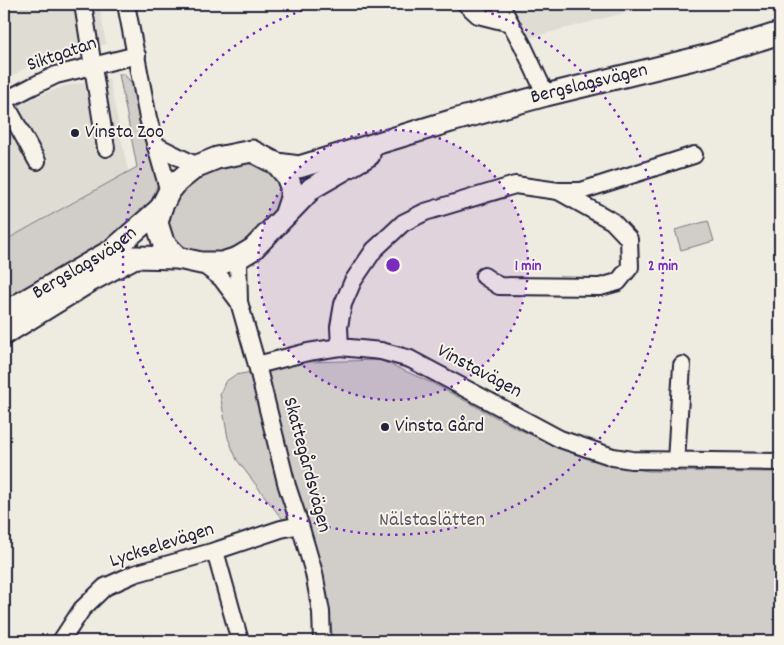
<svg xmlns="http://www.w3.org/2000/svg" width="784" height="645" viewBox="0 0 784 645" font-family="Dekko,sans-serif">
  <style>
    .built { fill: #dfdcd4 }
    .green { fill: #d1cdc9; stroke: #7a7882 }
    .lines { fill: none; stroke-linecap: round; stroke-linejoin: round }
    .minor-casing { stroke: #22223b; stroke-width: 20 }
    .major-casing { stroke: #22223b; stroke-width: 25 }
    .minor { stroke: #f7f3e8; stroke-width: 16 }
    .major { stroke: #f7f3e8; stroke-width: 21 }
    .ring { fill: none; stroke: #7b2cbf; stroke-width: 2.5; stroke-dasharray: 2.5 5 }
    .poi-dot { fill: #22223b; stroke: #f7f3e8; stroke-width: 2 }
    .labels { text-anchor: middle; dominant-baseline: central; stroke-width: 4; stroke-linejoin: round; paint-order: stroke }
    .street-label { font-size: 20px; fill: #22223b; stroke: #f7f3e8 }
    .poi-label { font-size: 20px; fill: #22223b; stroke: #f7f3e8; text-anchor: start }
    .park-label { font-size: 20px; fill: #575566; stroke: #f7f3e8 }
    .centre { fill: #7b2cbf; stroke: #f7f3e8; stroke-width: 2.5 }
    .ring-label { font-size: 15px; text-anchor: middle; font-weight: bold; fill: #7b2cbf; stroke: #f7f3e8; stroke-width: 4; stroke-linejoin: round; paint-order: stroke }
  </style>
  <rect width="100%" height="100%" fill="#eeebe1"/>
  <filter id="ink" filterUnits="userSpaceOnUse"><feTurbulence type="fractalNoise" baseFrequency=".02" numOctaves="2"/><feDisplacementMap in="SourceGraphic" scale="10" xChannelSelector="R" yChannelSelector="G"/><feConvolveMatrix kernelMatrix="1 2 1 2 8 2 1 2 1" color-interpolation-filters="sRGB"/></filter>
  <g filter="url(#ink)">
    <!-- built -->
    <g class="built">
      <polygon points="4,4 99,4 106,44 41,59 4,80"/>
      <polygon points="512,4 658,4 525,39"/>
      <polygon points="109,78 128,172 4,241 4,113 15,106 64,86"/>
    </g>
    <!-- green -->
    <g class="green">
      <polygon points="119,74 124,74 133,85 141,133 153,160 159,181 150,204 111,240 4,303 4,241 137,167"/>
      <path d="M245,163c21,3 38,12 34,35 -1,6 -2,13 -6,18 -3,4 -8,7 -11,10 -17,16 -35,30 -60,26 -53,-9 -35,-57 0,-77 13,-8 28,-11 43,-12z"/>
      <polygon points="708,221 714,241 681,250 675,230"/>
      <polygon points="380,360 432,383 518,429 590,460 648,471 780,472 780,641 333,641 327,590 316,552 279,515 237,460 228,438 220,394 225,382 235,375 309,362"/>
    </g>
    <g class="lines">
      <defs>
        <g id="minor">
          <polyline points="83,4 106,148"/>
          <polyline points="126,4 148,118 169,192"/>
          <polyline points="466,4 478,15 510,23"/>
          <polyline points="500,4 523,46 546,95"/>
          <polyline points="4,101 33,86 56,75 137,55"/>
          <polyline points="4,101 37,161"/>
          <polyline points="155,145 197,166"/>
          <polyline points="238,258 239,302 257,365 287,486 300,525 314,573 321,612 322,641"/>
          <polyline points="201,263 221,278 239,302"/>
          <polyline points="484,276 499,286 600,287 618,282 630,267 629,239 612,221 560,192"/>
          <polyline points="340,347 339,327 343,304 353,281 374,250 403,223 425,212 515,185 558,191 581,191 694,155"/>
          <polyline points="257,365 308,352 340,347 381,351 410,359 560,439 613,457 632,460 780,462"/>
          <polyline points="676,461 682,365"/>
          <polyline points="215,551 240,641"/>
          <polyline points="61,641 82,609 105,587 134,574 215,551 281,529 300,525"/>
        </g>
        <g id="major">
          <polygon points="252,151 277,164 287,176 291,187 291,198 285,216 253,249 238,258 222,263 201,263 178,258 163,242 157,223 161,208 169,192 177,182 197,166 217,158"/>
          <path id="s1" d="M277,164l22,3 152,-46 95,-26 164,-40 70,-22"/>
          <polyline points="287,214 312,188 369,155"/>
          <path id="s2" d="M4,313l110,-64 47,-41"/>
          <polyline points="4,334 90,281 135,257 178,258"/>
        </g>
      </defs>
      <!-- minor casing -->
      <use href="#minor" class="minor-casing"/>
      <!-- major casing -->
      <use href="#major" class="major-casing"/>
      <!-- minor -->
      <use href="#minor" class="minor"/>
      <!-- major -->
      <use href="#major" class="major"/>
    </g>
  </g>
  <!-- distance rings -->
  <circle cx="393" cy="265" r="135" fill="#7b2cbf" fill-opacity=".12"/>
  <g class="ring">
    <circle cx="393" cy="265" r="135"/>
    <path d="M463 4A270 270 0 1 1 323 4"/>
  </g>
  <!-- markers -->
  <g class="poi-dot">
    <circle cx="75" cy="133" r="5"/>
    <circle cx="385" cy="427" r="5"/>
  </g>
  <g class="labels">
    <!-- street labels -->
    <g class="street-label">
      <text transform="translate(62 55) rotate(-19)">Siktgatan</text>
      <text stroke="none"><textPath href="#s1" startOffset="324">Bergslagsvägen</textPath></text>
      <text stroke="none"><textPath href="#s2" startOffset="95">Bergslagsvägen</textPath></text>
      <text transform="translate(479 372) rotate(28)">Vinstavägen</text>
      <text transform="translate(306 465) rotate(75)">Skattegårdsvägen</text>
      <text transform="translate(162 546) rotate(-18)">Lyckselevägen</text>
    </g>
    <!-- poi labels -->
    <g class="poi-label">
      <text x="85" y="133">Vinsta Zoo</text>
      <text x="395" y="427">Vinsta Gård</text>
    </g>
    <!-- park labels -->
    <g class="park-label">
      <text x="432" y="521">Nälstaslätten</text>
    </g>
  </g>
  <circle cx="393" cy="265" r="8" class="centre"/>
  <g class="ring-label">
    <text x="528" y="270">1 min</text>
    <text x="663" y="270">2 min</text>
  </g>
  <!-- margin -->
  <rect width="784" height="645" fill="none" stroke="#f7f3e8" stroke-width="20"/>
  <rect x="10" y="10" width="764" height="625" fill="none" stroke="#22223b" stroke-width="2" filter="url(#ink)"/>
</svg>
